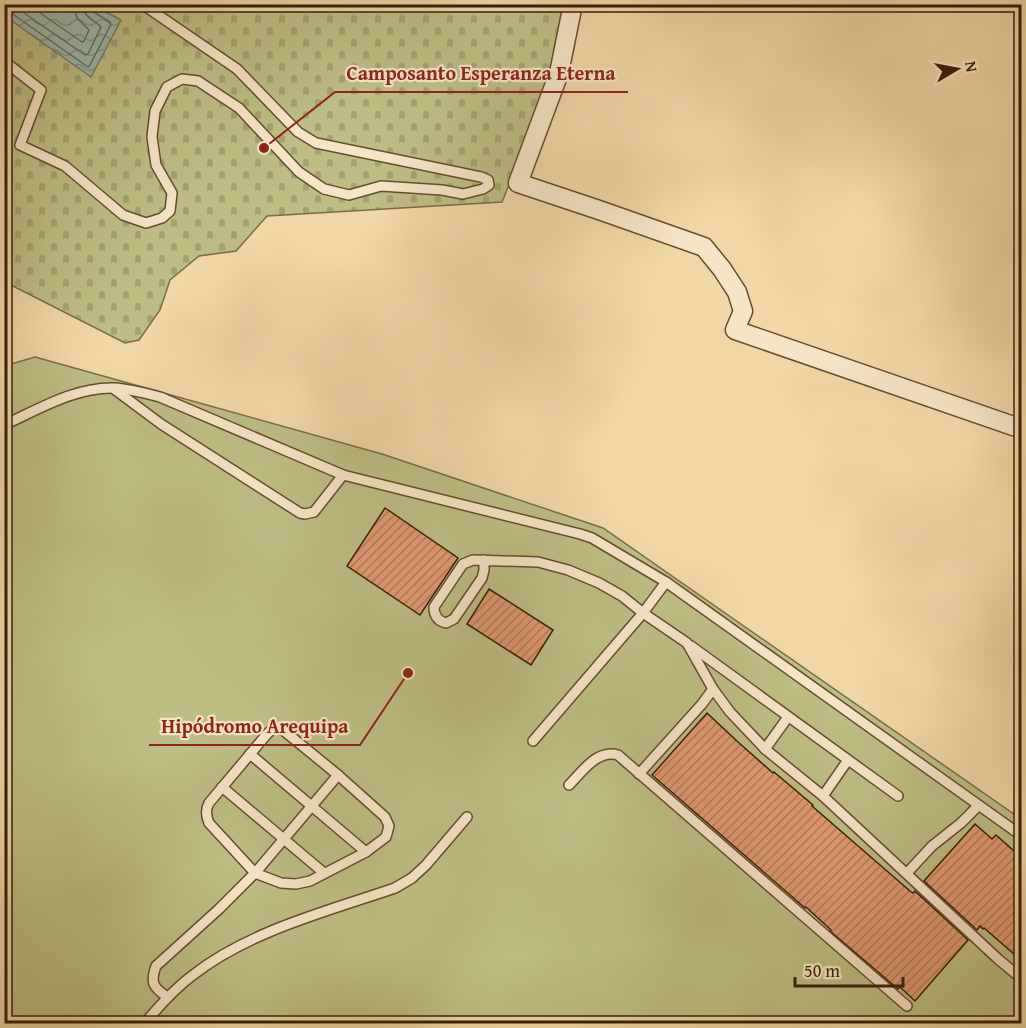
<svg xmlns="http://www.w3.org/2000/svg" width="1026" height="1028" viewBox="0 0 1026 1028" font-family="'Gentium Book Plus',serif">
  <style>
    .cemetery { fill: url(#cemetery-stones); stroke: #7a6e45; stroke-width: 1.5 }
    .pitch { fill: #bebd84; stroke: #7a6e45; stroke-width: 1.5 }
    .water { fill: url(#water-waves); stroke: #737b6a; stroke-width: 1.5 }
    .lines { fill: none; stroke-linecap: round; stroke-linejoin: round }
    .shore { stroke: #686c5a; stroke-width: 1.5 }
    .building { fill: url(#building-hatch); stroke: #361f06; stroke-width: 1.5 }
    .lane-casing { stroke: #654d2e; stroke-width: 12 }
    .street-casing { stroke: #654d2e; stroke-width: 21 }
    .lane { stroke: #f6e4c5; stroke-width: 9 }
    .street { stroke: #f6e4c5; stroke-width: 18 }
    .leader { fill: none; stroke: #8f2418; stroke-width: 2 }
    .callout-dot { fill: #8f2418; stroke: #f6e4c5; stroke-width: 2 }
    .callout-label { font-size: 20px; text-anchor: middle; font-weight: bold; fill: #8f2418; stroke: #f6e4c5; stroke-width: 4.5; stroke-linejoin: round; paint-order: stroke }
  </style>
  <defs>
    <pattern id="cemetery-stones" width="16" height="16" patternUnits="userSpaceOnUse" patternTransform="scale(1.5)"><rect width="16" height="16" fill="#bebd84"/><path d="M2 7V4a2 2 0 0 1 4 0v3zM10 15v-3a2 2 0 0 1 4 0v3z" fill="#a4a270"/></pattern>
    <pattern id="water-waves" width="16" height="10" patternUnits="userSpaceOnUse" patternTransform="scale(1.5)"><rect width="16" height="10" fill="#9bb8ad"/><path d="M0 5q4-4 8 0t8 0" fill="none" stroke="#7f958b"/></pattern>
    <pattern id="building-hatch" width="6" height="6" patternUnits="userSpaceOnUse" patternTransform="scale(1.5)"><rect width="6" height="6" fill="#de9971"/><path d="M-1 1l2-2M0 6l6-6M5 7l2-2" fill="none" stroke="#b57c5b"/></pattern>
  </defs>
  <rect width="100%" height="100%" fill="#f1d6a6"/>
  <filter id="stains"><feTurbulence type="fractalNoise" baseFrequency=".00333" numOctaves="4"/><feColorMatrix values="0 0 0 0 .2 0 0 0 0 .09 0 0 0 0 .02 0 0 0 .5 -.17"/></filter>
  <radialGradient id="worn" r=".72"><stop offset=".6" stop-color="#630" stop-opacity="0"/><stop offset="1" stop-color="#630" stop-opacity=".3"/></radialGradient>
  <!-- cemetery -->
  <polygon class="cemetery" points="4,5 567,5 546,94 502,202 267,216 236,251 199,256 170,280 160,310 139,340 125,343 5,282"/>
  <!-- pitch -->
  <polygon class="pitch" points="35,357 382,454 603,528 1021,819 1021,1023 5,1024 4,366"/>
  <!-- water -->
  <polygon class="water" points="92,5 121,20 91,77 5,16 11,5"/>
  <g class="lines">
    <!-- shore -->
    <g class="shore">
      <polyline points="15,4 13,12 14,15 88,67 90,65 111,24 110,22 92,11 90,4"/>
      <path d="M23,4l1,9 61,42 3,-1 13,-27c-7,-8 -18,-9 -18,-23"/>
      <polyline points="32,4 33,8 82,42 84,41 89,30 77,18 74,4"/>
    </g>
  </g>
  <!-- building -->
  <g class="building">
    <polygon points="385,508 458,558 420,615 347,566"/>
    <polygon points="489,589 553,630 531,665 467,624"/>
    <polygon points="707,713 738,742 773,773 774,772 813,805 812,806 910,891 913,893 915,891 968,940 915,1001 900,987 898,989 830,931 831,930 806,907 805,908 652,775"/>
    <polygon points="975,824 992,839 996,835 1022,858 1022,961 984,928 983,929 980,926 977,930 924,881"/>
  </g>
  <g class="lines">
    <defs>
      <g id="lane">
        <polyline points="4,61 41,90 20,145 65,166 123,215 146,223 162,218 170,211 172,193 156,165 152,137 155,111 167,87 182,79 198,81 239,108 299,172 324,189 349,195 381,186 442,190 463,194 483,189 489,185 488,180 481,177 316,143 298,132 237,69 142,4"/>
        <polyline points="114,389 161,424 300,513 305,514 314,512 343,475"/>
        <path d="M4,425c35,-16 71,-38 110,-37 16,1 31,5 46,9l183,78 237,59 12,4 74,44 356,254"/>
        <path d="M484,560v10l-2,8 -28,41 -8,4c-8,-2 -12,-7 -12,-16l29,-43 10,-4 65,2 30,8 31,13 23,13 21,17 44,30 26,46 17,23 35,37 58,47 175,163 24,20"/>
        <polyline points="691,646 898,796"/>
        <path d="M273,729h5l5,1 55,45 47,42 4,9 -3,11 -20,15 -56,29 -14,3 -15,-1 -26,-10 -46,-50c-3,-7 -4,-13 0,-20l58,-69z"/>
        <polyline points="533,741 643,613 666,582"/>
        <polyline points="765,749 788,717"/>
        <polyline points="250,754 366,852"/>
        <polyline points="639,774 702,704 713,689"/>
        <path d="M569,785c13,-13 28,-36 49,-30l289,251"/>
        <polyline points="222,787 324,873"/>
        <polyline points="823,796 848,760"/>
        <polyline points="907,873 932,846 961,823 978,806"/>
        <path d="M167,997c-14,-10 -17,-14 -11,-31l63,-57 36,-36 83,-98"/>
        <path d="M144,1024c15,-18 30,-35 49,-49 56,-44 135,-64 202,-87l17,-10 14,-13 41,-48"/>
      </g>
      <polyline id="street" points="573,4 559,73 518,183 599,210 704,247 722,269 737,292 743,311 735,330 1022,429"/>
    </defs>
    <!-- lane casing -->
    <use href="#lane" class="lane-casing"/>
    <!-- street casing -->
    <use href="#street" class="street-casing"/>
    <!-- lane -->
    <use href="#lane" class="lane"/>
    <!-- street -->
    <use href="#street" class="street"/>
  </g>
  <!-- callouts -->
  <path class="leader" d="M264 148L335 92H628M408 673L360 745H149"/>
  <g class="callout-dot">
    <circle cx="264" cy="148" r="6"/>
    <circle cx="408" cy="673" r="6"/>
  </g>
  <g class="callout-label">
    <text x="481" y="80">Camposanto Esperanza Eterna</text>
    <text x="255" y="733">Hipódromo Arequipa</text>
  </g>
  <!-- margin -->
  <rect width="1026" height="1028" fill="none" stroke="#f1d6a6" stroke-width="24"/>
  <rect x="6" y="6" width="1014" height="1016" fill="none" stroke="#361f06" stroke-width="3"/>
  <rect x="12" y="12" width="1002" height="1004" fill="none" stroke="#361f06" stroke-width="1.5"/>
  <!-- north arrow -->
  <g transform="translate(957 69) rotate(80)" stroke="#f6e4c5" stroke-width="4.5" paint-order="stroke">
  <path d="M0-4.5L10 22L0 15L-10 22Z" fill="#361f06"/>
  <text y="-9" font-size="16" font-weight="bold" text-anchor="middle" fill="#361f06">N</text>
  </g>
  <!-- scale -->
  <path d="M795 977v9h108v-9" fill="none" stroke="#361f06" stroke-width="3"/>
  <text x="804" y="977" font-size="18" fill="#361f06" stroke="#f6e4c5" stroke-width="4.5" paint-order="stroke">50 m</text>
  <rect width="100%" height="100%" filter="url(#stains)"/>
  <rect width="100%" height="100%" fill="url(#worn)"/>
</svg>
